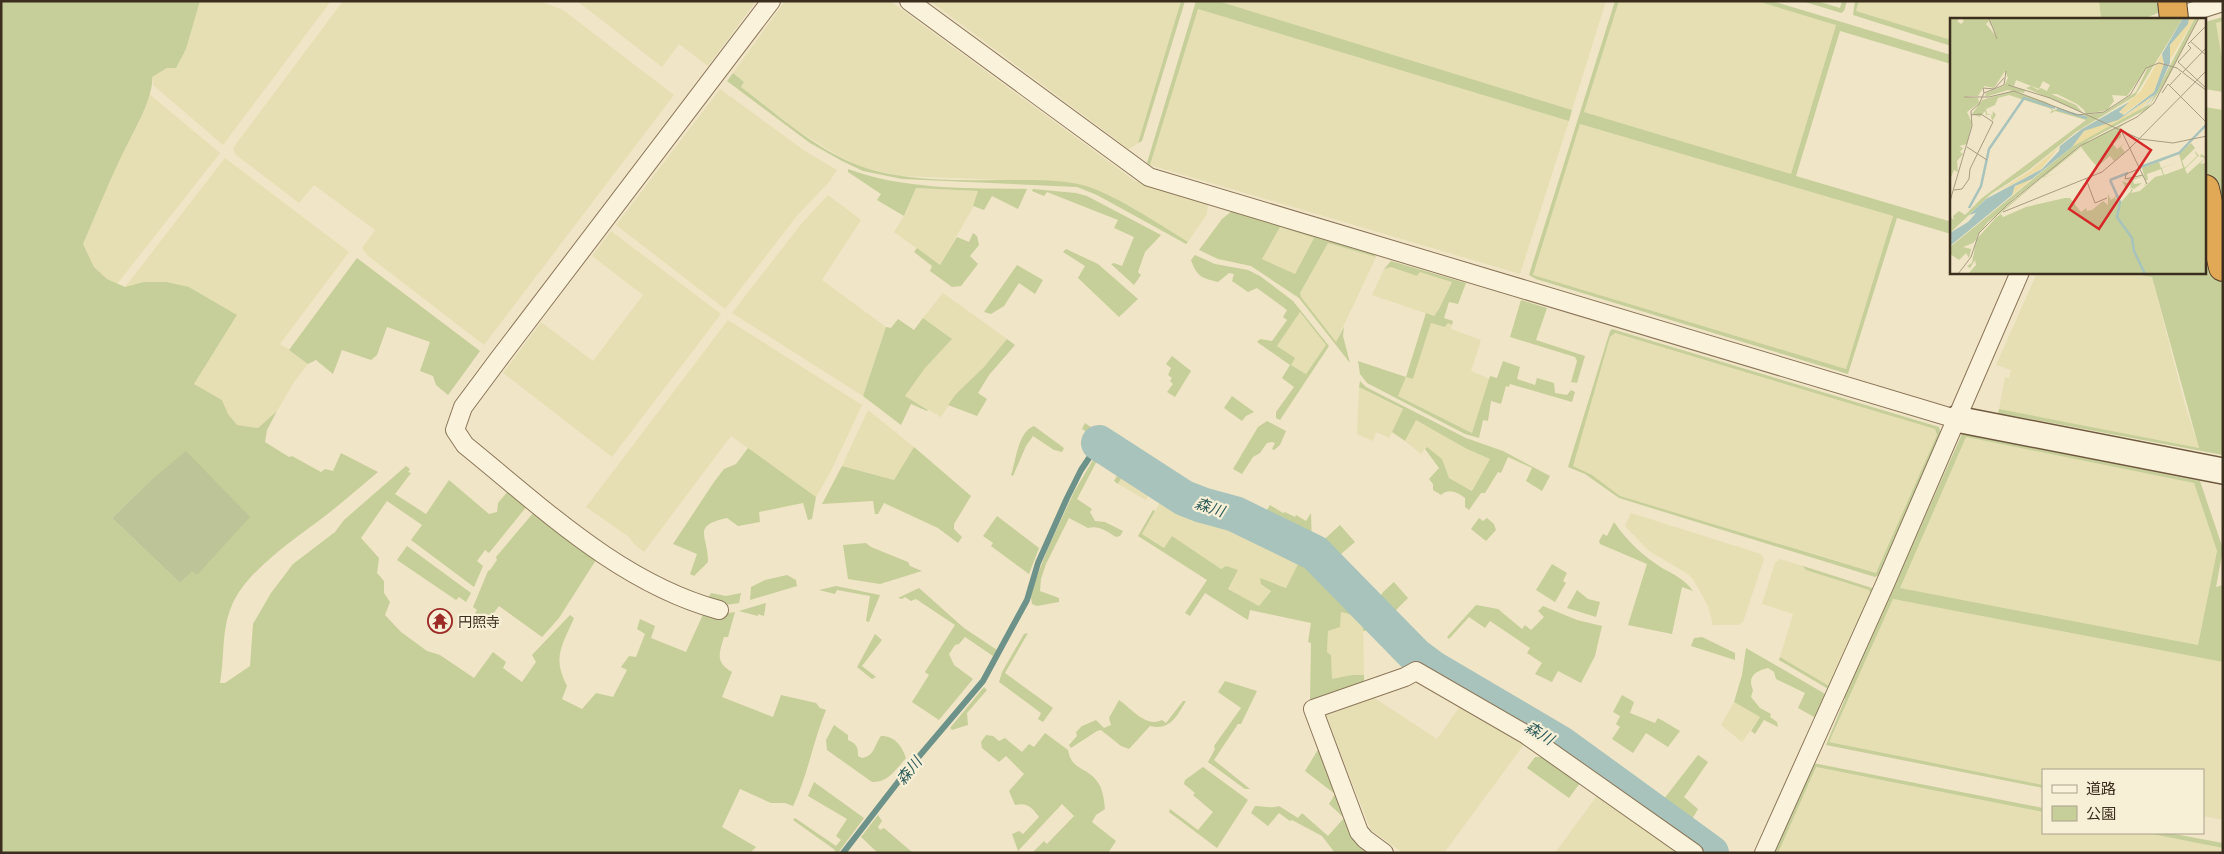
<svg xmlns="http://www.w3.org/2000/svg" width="2224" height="854" viewBox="0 0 2224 854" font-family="Literata,'Noto Sans JP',serif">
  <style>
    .farmland { fill: #e6dfb3 }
    .green { fill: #c6cf99; fill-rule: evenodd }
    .cemetery { fill: #bdc498 }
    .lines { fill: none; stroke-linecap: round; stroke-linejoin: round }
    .stream { stroke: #6d928a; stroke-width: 6 }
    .river { stroke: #a7c3bc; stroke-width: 36 }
    .street-casing { stroke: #8c775b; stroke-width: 20 }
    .secondary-casing { stroke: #6e583e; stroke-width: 28 }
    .highway-casing { stroke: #5a442f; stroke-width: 30 }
    .street { stroke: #faf2da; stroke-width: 18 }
    .secondary { stroke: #faf2da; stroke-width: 25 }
    .highway { stroke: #e1a855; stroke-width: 28 }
    .highway-bridge-casing { stroke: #5a442f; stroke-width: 30; stroke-linecap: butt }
    .highway-bridge { stroke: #e1a855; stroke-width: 28 }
    .labels { text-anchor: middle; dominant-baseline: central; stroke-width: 4.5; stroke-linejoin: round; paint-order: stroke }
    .poi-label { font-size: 14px; fill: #3c2e1f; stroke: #f7efd6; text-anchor: start }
    .water-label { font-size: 15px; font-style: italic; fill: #2e5c5b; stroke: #f7efd6 }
    .inset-river { fill: none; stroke: #a7c3bc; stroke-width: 2.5 }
    .inset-road { fill: none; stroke: #a89c83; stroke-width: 1 }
    .view { fill: #d62828; fill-opacity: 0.15; stroke: #d62828; stroke-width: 2.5 }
    .inset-edge { fill: none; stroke: #3c2e1f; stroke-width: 2.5 }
  </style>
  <rect width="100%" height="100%" fill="#f0e5c6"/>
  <!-- farmland -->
  <g class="farmland">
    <polygon points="200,1 331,1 223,145 153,85 152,77 167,68 186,49"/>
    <polygon points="343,1 540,1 563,10 674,95 484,345 367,255 362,248 375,230 314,185 299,203 235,154 233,148"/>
    <polygon points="577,1 756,1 708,66 679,44 662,67"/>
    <polygon points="785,1 890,1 1135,181 1208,204 1207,214 1188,242 1091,188 1061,182 901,176 861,167 837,155 797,130 741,87 744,82 733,73"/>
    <polygon points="930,1 1181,1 1138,143 1129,149"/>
    <polygon points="1218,1 1606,1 1572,110"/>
    <polygon points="1619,1 1757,1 1836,24 1791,174 1584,112"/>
    <polygon points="1859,1 2099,1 2101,19 1952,19 1951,40 1856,11"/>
    <polygon points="1198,9 1569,121 1520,274 1150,165"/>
    <polygon points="2223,21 2223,65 2216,23"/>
    <polygon points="720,89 805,151 837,170 829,182 796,217 725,309 616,225"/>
    <polygon points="148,93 220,153 117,284 107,279 94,267 83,244 122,154 138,124"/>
    <polygon points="1580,124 1893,216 1846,369 1533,275"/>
    <polygon points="225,158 349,252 280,344 295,353 308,364 294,382 277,411 258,428 237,425 228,414 222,400 194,384 237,315 189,287 125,287"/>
    <polygon points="916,188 979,191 972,209 940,265 894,232 906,213"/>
    <polygon points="828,195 861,220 822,280 886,327 863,396 732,313 802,223"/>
    <polygon points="1280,227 1314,238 1295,274 1262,259"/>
    <polygon points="611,231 721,314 612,457 503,373 541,322 593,361 643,295 592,256"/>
    <polygon points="1328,243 1376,257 1336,342 1300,297 1300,293"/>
    <polygon points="1391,267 1417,276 1420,272 1452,281 1439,309 1434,316 1372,295 1384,269"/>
    <polygon points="2130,272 2152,277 2185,405 2199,448 1999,409 2005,377 2009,378 2011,370 1996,365 2037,273"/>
    <polygon points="943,293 1007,339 984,367 956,394 941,417 905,396 925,368 952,339 923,318"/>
    <polygon points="1300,312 1326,345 1306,374 1291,365 1277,346"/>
    <polygon points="728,320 862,405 831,471 816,497 731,436 644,552 634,544 629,537 586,507"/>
    <polygon points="1431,323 1445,327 1448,323 1452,325 1451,329 1481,340 1471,371 1490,379 1472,433 1398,396 1406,377 1413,379"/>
    <polygon points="1615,333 1935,429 1937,436 1877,573 1620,496 1592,475 1572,466 1610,337"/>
    <polygon points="1359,387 1403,410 1389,438 1376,432 1373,441 1357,434"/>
    <polygon points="868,410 914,447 894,480 842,466"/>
    <polygon points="1416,419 1467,449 1491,459 1473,491 1449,478 1442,459 1426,447 1421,454 1405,441"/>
    <polygon points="1966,437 2194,483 2217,551 2198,645 1899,588"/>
    <polygon points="1126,470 1152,487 1146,500 1118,484"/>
    <polygon points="1163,497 1182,508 1221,519 1248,530 1302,557 1286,588 1276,583 1259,606 1228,589 1238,570 1221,569 1172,536 1164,548 1142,534"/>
    <polygon points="1631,513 1761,554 1764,559 1743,622 1738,625 1713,625 1708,606 1693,579 1688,574 1649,551 1625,526"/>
    <polygon points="1780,559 1803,566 1806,570 1869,590 1870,593 1829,686 1780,657 1793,614 1762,604 1775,563"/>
    <polygon points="1893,599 2223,662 2223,820 2203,816 2203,770 2043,770 2043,785 1829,742"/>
    <polygon points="1341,612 1363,618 1364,675 1352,675 1332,680 1331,655 1327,652 1328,631"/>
    <polygon points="1373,697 1437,739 1461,705 1525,743 1444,853 1403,853 1371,830 1324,713"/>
    <polygon points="1734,702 1760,717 1742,742 1721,725"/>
    <polygon points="1815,767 2043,812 2043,833 2147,833 2223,848 2223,853 1778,853"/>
    <polygon points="1599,793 1680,853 1555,853"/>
  </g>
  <!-- green -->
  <g class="green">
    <path d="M1,1h199l-14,48 -10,19h-9l-15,9c2,21 -21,59 -30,78 -14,29 -26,59 -39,89l11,23 13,12 18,8 19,-5h22l23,5 48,28 -43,69 28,16 6,14 9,11 21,3 19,-17 -10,19 -2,12 24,15 3,-1 29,16 4,-3 8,2 8,-18 37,19c-18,15 -35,30 -53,44 -29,22 -79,55 -93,89 -11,25 -7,51 -12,78h5l25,-17 3,-42 18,-31 22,-29 42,-32 9,-12 62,-54 4,3 -2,3 3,1 -16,21 31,20 23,-34 40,34 8,-2 1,-9 10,-12 19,15 -38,47 -4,-3 -8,11 6,5 -9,21 -63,-47 11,-15 -35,-24 -26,37 18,20 -2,15 7,8v12l6,9 -5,13 16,17 26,19 13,4 34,23 19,-26 13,10 -3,6 19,14 14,-20 -4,-7 38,-40 4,3c-12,28 -22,39 -7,68l-5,13 20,10 14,-16 17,4 14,-27 -6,-3 8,-11 7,1 9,-23 -8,-5 3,-10 15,7 -4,12 35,14 19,-42 16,4 14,-2 -7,25h-4c-5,17 -9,25 8,35l-10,25 51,20 8,-22 35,8 4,5 6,2c-13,31 -18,65 -33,96l-8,-3h-14l-31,-14 -18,38 34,20 -6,6h-749zM186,452l11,123 -5,-5 -12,13 -68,-65 39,-38z"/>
    <polygon points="1181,1 1185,1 1142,141 1138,143"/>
    <polygon points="1196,1 1218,1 1572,110 1569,121 1198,9 1150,165 1147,163"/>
    <path d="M1615,1h4l-35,111 207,62 45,-149 -79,-24h15l179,54v9l-111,-33 -44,145 156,46 -1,12 -54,-16 -49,156 -312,-95 -7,-4zM1580,124l313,92 -47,153 -313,-94z"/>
    <polygon points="1802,1 1817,1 1840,8 1842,1 1847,1 1844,11 1841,13"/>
    <polygon points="1855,1 1859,1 1856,11 1951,40 1951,46 1853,15"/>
    <polygon points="2099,1 2188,1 2143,19 2101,19"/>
    <polygon points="2223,17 2223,21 2216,23 2223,65 2223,92 2205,89 2205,22"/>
    <path d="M733,73l11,9 -3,5c37,28 75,63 119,79 47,17 108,14 158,14 20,0 41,0 60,4 31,6 82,41 110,58l-2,2 -89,-49 -20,-8 -175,-8 -39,-8 -21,-10 -32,-18 -83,-62z"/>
    <polygon points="2205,107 2223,110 2223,455 1998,413 1999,409 2199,448 2152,277 2130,273 2205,272"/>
    <path d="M848,169c57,21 120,19 179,20l-9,20 -26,-13 -8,14 -11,-4 5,-15 -62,-3 -12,28 -27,-16 4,-6 -33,-22z"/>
    <polygon points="1033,189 1076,193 1087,196 1161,235 1145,252 1138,272 1141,275 1134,285 1111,264 1114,263 1122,266 1134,237 1114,228 1118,220 1047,192 1044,196 1032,191"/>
    <path d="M1232,211l141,42 3,4 -48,-14 -28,50 1,4 35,45 8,-15 -1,9 7,27 -51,-65 -48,-32 -33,-7 -19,-9 23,-31zM1280,227l34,11 -19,36 -33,-15z"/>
    <polygon points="973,233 977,236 979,245 970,256 978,264 961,286 952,287 930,271 932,266 914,252 917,248 940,265 957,237 969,242"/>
    <polygon points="1066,249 1098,264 1138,299 1119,317 1078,278 1085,266 1063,252"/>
    <path d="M1195,255l20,9 33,6 12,6 33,25 36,45 -49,74 -4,-2v-6l18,-25 -12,-9 8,-13 -33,-23 3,-3 12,2 15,-21 -4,-3 4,-7 -30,-22 -9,4 -16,-11 2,-7 -5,-1 -11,9c-16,-4 -21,-5 -27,-22zM1300,312l26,33 -20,29 -15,-9 4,-7 -18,-12z"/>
    <polygon points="357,258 480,351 448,395 436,385 433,376 420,371 430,342 387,327 377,355 371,360 342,350 333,374 316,360 308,364 289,350"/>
    <polygon points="1391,261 1466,283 1458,304 1449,302 1444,318 1453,321 1452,325 1448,323 1445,327 1431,323 1413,379 1406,377 1398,396 1472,433 1490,376 1497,378 1503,361 1520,367 1517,379 1535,385 1537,378 1554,383 1555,393 1567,395 1571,390 1575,392 1572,402 1510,384 1509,387 1506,386 1501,404 1491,401 1488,421 1483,420 1479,438 1465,434 1367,383 1360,374 1358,361 1406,377 1426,313 1434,316 1439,309 1452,282 1420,272 1417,276 1391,267 1384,269"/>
    <polygon points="1017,265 1043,280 1035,294 1019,283 1004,306 991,314 984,312"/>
    <polygon points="1521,300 1547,308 1536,340 1585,356 1577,383 1571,382 1577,361 1575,357 1510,337"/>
    <polygon points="923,318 952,339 925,368 905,396 928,410 927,411 911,404 901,425 863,396 886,327 891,328 898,319 914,330"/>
    <path d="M1612,329l327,98 2,7 -62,141 -4,2 -256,-79 -34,-24 -17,-7 42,-136zM1615,333l320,96 2,6 -61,138 -256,-77 -28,-21 -19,-9 37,-129z"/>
    <polygon points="1007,339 1015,345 989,375 978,393 987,399 977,416 948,405 956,394 984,367"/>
    <polygon points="1172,356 1191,371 1175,397 1167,392 1173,384 1170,381 1172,378 1168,375 1171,368 1166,364"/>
    <path d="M1360,381l6,6 100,51 37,13 47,25 -8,15 -16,-10 6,-13 -24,-11 -7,16 -3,-1 -13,21h-4l-12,17 -4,-3v-9c-8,-6 -16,-10 -24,-3l-8,-5v-6l-4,-5 10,-11 -14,-19 2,-2 15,12 7,19 23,13 18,-32 -23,-10 -51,-29 -11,21 -13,-9 11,-23 -44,-22z"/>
    <polygon points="1232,396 1254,412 1246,416 1242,421 1224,408"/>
    <polygon points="1267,421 1286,431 1280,445 1274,450 1272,449 1275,443 1272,442 1267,443 1260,453 1253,457 1242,474 1233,469 1258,427"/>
    <polygon points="1085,423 1114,443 1112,447 1082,429"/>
    <path d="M1034,426l30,22 -2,4 -8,-2 -21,-14 -7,10 -13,30 -2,-1c5,-14 7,-44 23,-49z"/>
    <path d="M1962,434l238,47 23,68 -7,38 7,-2v77l-330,-63 -64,143 214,43v3l-217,-43 19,-46 -1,-1zM1966,437l228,46 23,68 -19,94 -298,-57z"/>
    <polygon points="914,447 971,496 954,524 954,529 962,537 958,543 938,528 884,503 878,514 875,514 873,501 822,504 842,466 894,480"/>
    <polygon points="1120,447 1167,473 1163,481 1118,451"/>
    <path d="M748,448l68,49 -4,22 -4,1 -5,-17 -44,9 1,10 -22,4 -11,-8c-36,8 -19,17 -19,44l-14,14 -4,-2 7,-20 -24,-10 41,-62 10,-13 12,-5z"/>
    <path d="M1100,448l81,52 19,8 33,9 73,34 75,75 -4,4 -14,1v-13l-22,-6 -1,15 -12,4 -1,21 4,3 1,24 20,-4h12v9l-54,17 1,-58 -3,-1 3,-19 -61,-13 -2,10 -43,-27 -15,23 -5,-3 22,-33 -69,-44 15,-26 2,1 -13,23 22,14 8,-12 49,33 5,-3 12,4 -10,19 31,17 12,-15 -10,-7 -1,-6 26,10 16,-32 -54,-26 -27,-11 -39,-11 -31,-18 1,-3 -26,-17 -8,14 -4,-3 8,-14 -22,-12 -23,44 15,10 -2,3 5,9 10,1 18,9 -3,5 -4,1c-9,-6 -18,-12 -28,-9l-19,-10 -23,46 -5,15 -1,12 19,7v4l-22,4 -5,-2 -1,-7 3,-13 14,-36 26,-56z"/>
    <polygon points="1189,495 1199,500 1226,505 1225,508 1202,503"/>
    <polygon points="1270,505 1283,513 1285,512 1295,517 1296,515 1306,521 1311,513 1312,548 1255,522 1256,520 1253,518 1255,515 1262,518"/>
    <polygon points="534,512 596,560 559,618 542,637 499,606 487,622 475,613 477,610 473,607 488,571 490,570 497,560 496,557"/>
    <polygon points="997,516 1039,548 1029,574 991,546 993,543 983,536"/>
    <polygon points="1479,518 1483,521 1487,518 1494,524 1496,530 1486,541 1471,529"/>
    <path d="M1614,522c13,19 29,34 48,46 13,7 22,11 31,23l-11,-4 -10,47 -44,-9 19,-61 -47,-20 -1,-3 4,-7 4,2z"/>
    <polygon points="1340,525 1355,542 1334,560 1364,595 1378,600 1383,592 1394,582 1408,598 1395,611 1404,623 1395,631 1370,605 1373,602 1372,599 1365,600 1317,546"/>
    <polygon points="866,543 871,547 908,562 910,566 922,571 880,584 848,579 843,545"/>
    <polygon points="407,546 471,593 466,602 459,597 456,600 397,560"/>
    <polygon points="1552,564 1567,573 1563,581 1566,583 1555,602 1536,590"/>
    <polygon points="1803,566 1872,588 1873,593 1830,690 1779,660 1780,657 1829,686 1870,593 1869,590 1806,570"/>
    <polygon points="787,575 796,580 797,586 750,600 751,587 765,580"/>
    <polygon points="836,586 880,595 869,622 866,621 870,596 837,590 835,594 819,590"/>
    <polygon points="919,588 964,628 997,650 993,656 965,637 959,644 955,645 949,654 954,665 973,679 939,720 912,702 929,675 925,672 955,625 916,599 911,601 905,597 902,599 898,598"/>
    <polygon points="1577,590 1588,599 1600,602 1596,617 1567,608"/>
    <polygon points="711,593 726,596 741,593 739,603 726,605 707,600"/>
    <polygon points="766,603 764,616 758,614 758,616 739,611"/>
    <polygon points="1476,605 1498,609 1522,629 1525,625 1531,630 1544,617 1538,611 1543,606 1577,620 1602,626 1595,656 1582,681 1581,683 1558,671 1552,682 1535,674 1542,663 1527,653 1530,648 1490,621 1485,628 1469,617 1449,639 1447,637"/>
    <polygon points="1028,633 1005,673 1053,708 1043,722 1038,719 1041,713 999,682 1002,672 1024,634"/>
    <polygon points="875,634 882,640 862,666 876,677 872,679 857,667"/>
    <polygon points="1702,637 1735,653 1735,660 1691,646 1694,638"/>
    <path d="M1746,648l81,47 -11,23 -18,-10 7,-15 -29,-14 -2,-7 -6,-4c-13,3 -21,9 -15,22l-2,7 9,11 11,6 -1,3 7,5 1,5 -14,-7 -9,14 -4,-3 9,-14 -26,-15 8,-27z"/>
    <polygon points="1225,681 1257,691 1241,724 1238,724 1214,760 1250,789 1245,789 1208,762 1215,749 1214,746 1241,708 1218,692"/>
    <polygon points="984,687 987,690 967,713 968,725 952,730 950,728"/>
    <polygon points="1622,695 1634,702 1630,713 1655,723 1658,718 1680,731 1668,747 1646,733 1633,753 1612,739 1620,727 1616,724 1620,716 1613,712"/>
    <path d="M1119,700c13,9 27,28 43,20l4,3 17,-22h3c-9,15 -16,30 -36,25l-21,23 -8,-3 -20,-16 -4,1 -26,17 -2,-3 8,-9 -1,-4 6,-6 14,-6 8,8 7,-3 -2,-7z"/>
    <polygon points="1537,712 1565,726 1562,731 1570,735 1566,742 1529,721 1534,713"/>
    <path d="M834,725l14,10v5c9,4 10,7 10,16l4,2c13,-2 12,-13 19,-22 14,0 21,10 25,22 -10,11 -18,25 -34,24l-45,-32 -1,-10z"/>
    <path d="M1045,733l23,17c4,21 17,16 28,30 7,7 8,20 9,29l-9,6 -4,7 24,19 -8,12h-76l12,-12 3,3 27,-28 -12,-12 -44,47 -6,-17 7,-3 4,3 16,-17c-7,-10 -12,-15 -24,-12l-6,-14 15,-17 -18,-18 -7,6 -17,-14 -1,-6 5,-7 7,1 6,5 6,-3 17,14 7,-8 5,3z"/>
    <path d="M1319,748l54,105h-38l-13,-17 -30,-16 -2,1 -11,-8 -11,13 -17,-13 4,-7c9,0 16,3 24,0l19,12 4,-5 26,23 16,-18 -15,-14 6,-10 -30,-23z"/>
    <polygon points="1698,755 1708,762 1684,797 1698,809 1687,828 1657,808"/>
    <polygon points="1535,757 1544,757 1580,783 1569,798 1527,768"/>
    <polygon points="1813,763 2043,808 2043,812 1816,767 1778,853 1774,853"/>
    <polygon points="1203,767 1248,800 1217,848 1169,812 1170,809 1198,830 1213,812 1193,795 1195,793 1184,784 1185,780"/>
    <polygon points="814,782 864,818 838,853 834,853 835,850 793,820 795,818 836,846 841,840 836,836 847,819 808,796"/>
    <polygon points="878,815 882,821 878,827 880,830 884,828 913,853 878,853 861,837"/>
    <polygon points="2147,833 2169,833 2223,843 2223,848"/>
  </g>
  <!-- cemetery -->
  <polygon class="cemetery" points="186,451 250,517 197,575 192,571 180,583 112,518 151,480"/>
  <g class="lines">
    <!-- stream -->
    <polyline class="stream" points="843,853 905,773 983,681 1027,600 1038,563 1067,498 1081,470 1099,443"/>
    <!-- river -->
    <polyline class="river" points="1099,443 1184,498 1202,505 1235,514 1315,553 1416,656 1432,668 1561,744 1711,853"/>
    <defs>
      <g id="street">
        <polyline points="909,1 1149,177 1956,419"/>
        <polyline points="2169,19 2223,2"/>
        <path d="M719,610c-99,-27 -176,-102 -254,-165l-10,-15 8,-23 35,-47 273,-359"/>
        <polyline points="1384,853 1365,839 1359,832 1313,709 1405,677 1416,671 1525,734 1694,853"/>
        <path d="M1764,853c40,-90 81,-179 121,-269 46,-104 89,-208 135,-312"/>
      </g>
      <polyline id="secondary" points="1956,419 2223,471"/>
      <polyline id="highway" points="2205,189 2223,267"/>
    </defs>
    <!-- street casing -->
    <use href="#street" class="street-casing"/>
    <!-- secondary casing -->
    <use href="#secondary" class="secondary-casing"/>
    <!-- highway casing -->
    <use href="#highway" class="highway-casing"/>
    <!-- street -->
    <use href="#street" class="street"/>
    <!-- secondary -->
    <use href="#secondary" class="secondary"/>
    <!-- highway -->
    <use href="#highway" class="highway"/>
    <defs>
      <polyline id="highway-bridge" points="2172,1 2174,19"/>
    </defs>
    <!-- highway-bridge casing -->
    <use href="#highway-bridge" class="highway-bridge-casing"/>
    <!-- highway-bridge -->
    <use href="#highway-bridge" class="highway-bridge"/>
  </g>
  <!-- icons -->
  <defs>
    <symbol id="temple-ring" viewBox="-11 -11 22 22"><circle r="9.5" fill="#f7efd6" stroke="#9d2c28" stroke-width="1.5"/><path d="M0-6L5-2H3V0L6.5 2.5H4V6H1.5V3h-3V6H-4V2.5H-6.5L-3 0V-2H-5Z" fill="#9d2c28"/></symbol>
  </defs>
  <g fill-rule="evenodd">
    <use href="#temple-ring" x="426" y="607" width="28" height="28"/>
  </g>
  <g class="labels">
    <!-- poi labels -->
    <g class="poi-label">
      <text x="458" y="621">円照寺</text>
    </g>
    <!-- water labels -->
    <g class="water-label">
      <text transform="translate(1210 506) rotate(18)">森川</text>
      <text transform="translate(1540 732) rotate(31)">森川</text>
      <text transform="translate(908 770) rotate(-51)">森川</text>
    </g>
  </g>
  <!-- overview -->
  <g transform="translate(1950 18)">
    <rect width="256" height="256" fill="#f0e5c6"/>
    <path d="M0,0h11l-4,3 4,3 3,-3 -3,-3h28l2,5 -1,3 -1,-5 -3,3 10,12 -6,-18h193l-48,78 -59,36 -47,38 -38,24 -41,39v-17l4,4 -1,-4 6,-5 6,4 17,-17 104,-78 -31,-9 -5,3 2,-4 -3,-2 -40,-13 -11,3 -3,7 -9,4 1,5 5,1v3l1,-7 3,4 -4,6 -1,-6h-5l-1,-4 -5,6 -8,-3 10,-14 31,-9 33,11 10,6h-5l2,2v1l5,-3 22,8 25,-4 31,-20 13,-27 -22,31 -15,-1 2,6 -7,9 -21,4 -2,-4 -7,-6 -20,-10h-6l25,11 7,8 -57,-25 5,-2 7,4 3,-2 6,3 3,-6 -7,-4 -4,8 -23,-9 -2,6 -6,-1 17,5 -1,3 -16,-3 -23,7 1,-4 18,-7 4,-8 -3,-7 -11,17 -10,-2 -6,10h-14l14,2 1,5 -12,9 5,11 -5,21 -8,2 4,2 -3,4 3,2 -6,7 1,11 -4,-2 -4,10zM245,0h4l-33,64 -19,27 -58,31 -77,60 -39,43 -10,4 8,2 1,-4 -3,13 -3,-5 -7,7 -9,-6v-7l127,-104 73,-39zM179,103l-9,6 1,10 -8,7 4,5 8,-6 -4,4 4,5 -11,9 -4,-5 -13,11 5,5 -11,-12 -25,9 14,-5 -5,-12 -31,25 22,-7 -24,8 -48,41 7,-5 2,3 23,-10 39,-9h5l11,14 5,-4 1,3 5,-1 11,-9 5,4v-11l3,6 6,-5 -2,4 6,-2 -6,4 5,2 11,-12 -1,-9 -2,1v3l-3,1 -3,-6 5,2 3,-2 -4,-1 18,-4 -2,-8 37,-14 12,-11 4,5 -13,13 3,7 12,-12 -2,-4v-1l5,6 1,-3 5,3 -6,7 6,-1v111h-238l8,-9 -1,-5 -5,8 -3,-2 5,-3 5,-27 11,-14 92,-76zM131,129l10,13 -11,4 -5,-12zM229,136l2,7 -20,7 -2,-6zM248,138l7,2 -18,16 -2,-5zM231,143l2,7 -19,7 -2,-7zM211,151l2,6 -8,2 -15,14 -9,2 2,-3 -4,-3 5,2 8,-6 -8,1 -1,-4 11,-4 2,7 -3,3 3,-2v-4h2l-1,-6z" fill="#c6cf99" fill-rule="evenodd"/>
    <path d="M239,0h6l-27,45 1,-16zM212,36l2,10 -10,28 -32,23 -2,-6 21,-18zM204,77l-14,14 -68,38 12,-16 44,-17zM110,128l-19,23 -44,23 33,-21zM82,161l-20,16 1,-4 -11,10 8,-12 4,-2v4l2,-6z" fill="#ecdba2"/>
    <path d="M233,0h6l-1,6 -18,21v18l-13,29 -8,10 -5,5 10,-12 -36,25 -34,11 -12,16 -40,32 -17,7 -3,9 -62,51v-13l18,-11 8,-9 -7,2 17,-16 56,-30 17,-18 1,-5 22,-17 47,-27 -10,10 5,3 30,-23 10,-28 -2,-10z" fill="#a7c3bc"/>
    <path class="inset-river" d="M107,91l30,9M188,150l41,-15 28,-29M160,162l10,22 -3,15 15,21 2,13 11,23M160,162l18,-7M19,190l12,-22 8,-37 35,-51 31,10"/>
    <path class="inset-road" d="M39,0l8,21M240,23l17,15M238,26l19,-19M238,27l3,3 -13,14 29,27M233,54l24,-25M58,67l42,13 90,41 33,4 34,-7M219,68l12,-13M34,75l-1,-5 11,1 10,-11M212,75l6,-9 39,39M14,79h25l25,-6 63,24 27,-3 26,-17 16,-27 13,-5 18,5 30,23M171,112l26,54M17,129l20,13M191,150l-15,6 -1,5 18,-4M136,161l9,24 12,-5M4,172l8,-1 7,-10 1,-10 23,-47 -12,-8 -10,1M0,183l22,-75 -1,-15 8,-7 5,-11 20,-8 2,-14M53,194l99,-40 27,-23 78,-79M8,256l13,-17 8,-24 28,-28 73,-59 57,-29 17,-14 45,-85"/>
    <path class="view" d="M171,112l30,20 -52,79 -30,-20z"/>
    <rect width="256" height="256" class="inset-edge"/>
  </g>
  <!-- border -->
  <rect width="2224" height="854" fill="none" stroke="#3c2e1f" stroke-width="5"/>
  <!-- legend -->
  <rect x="2042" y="769" width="162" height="65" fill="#f7efd6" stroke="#aca28d"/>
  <rect x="2052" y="785" width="25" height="8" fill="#faf2da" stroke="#aca28d"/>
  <text x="2086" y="794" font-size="15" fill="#3c2e1f">道路</text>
  <rect x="2052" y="806" width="25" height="15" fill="#c6cf99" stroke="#aca28d"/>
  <text x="2086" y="819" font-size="15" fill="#3c2e1f">公園</text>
</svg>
